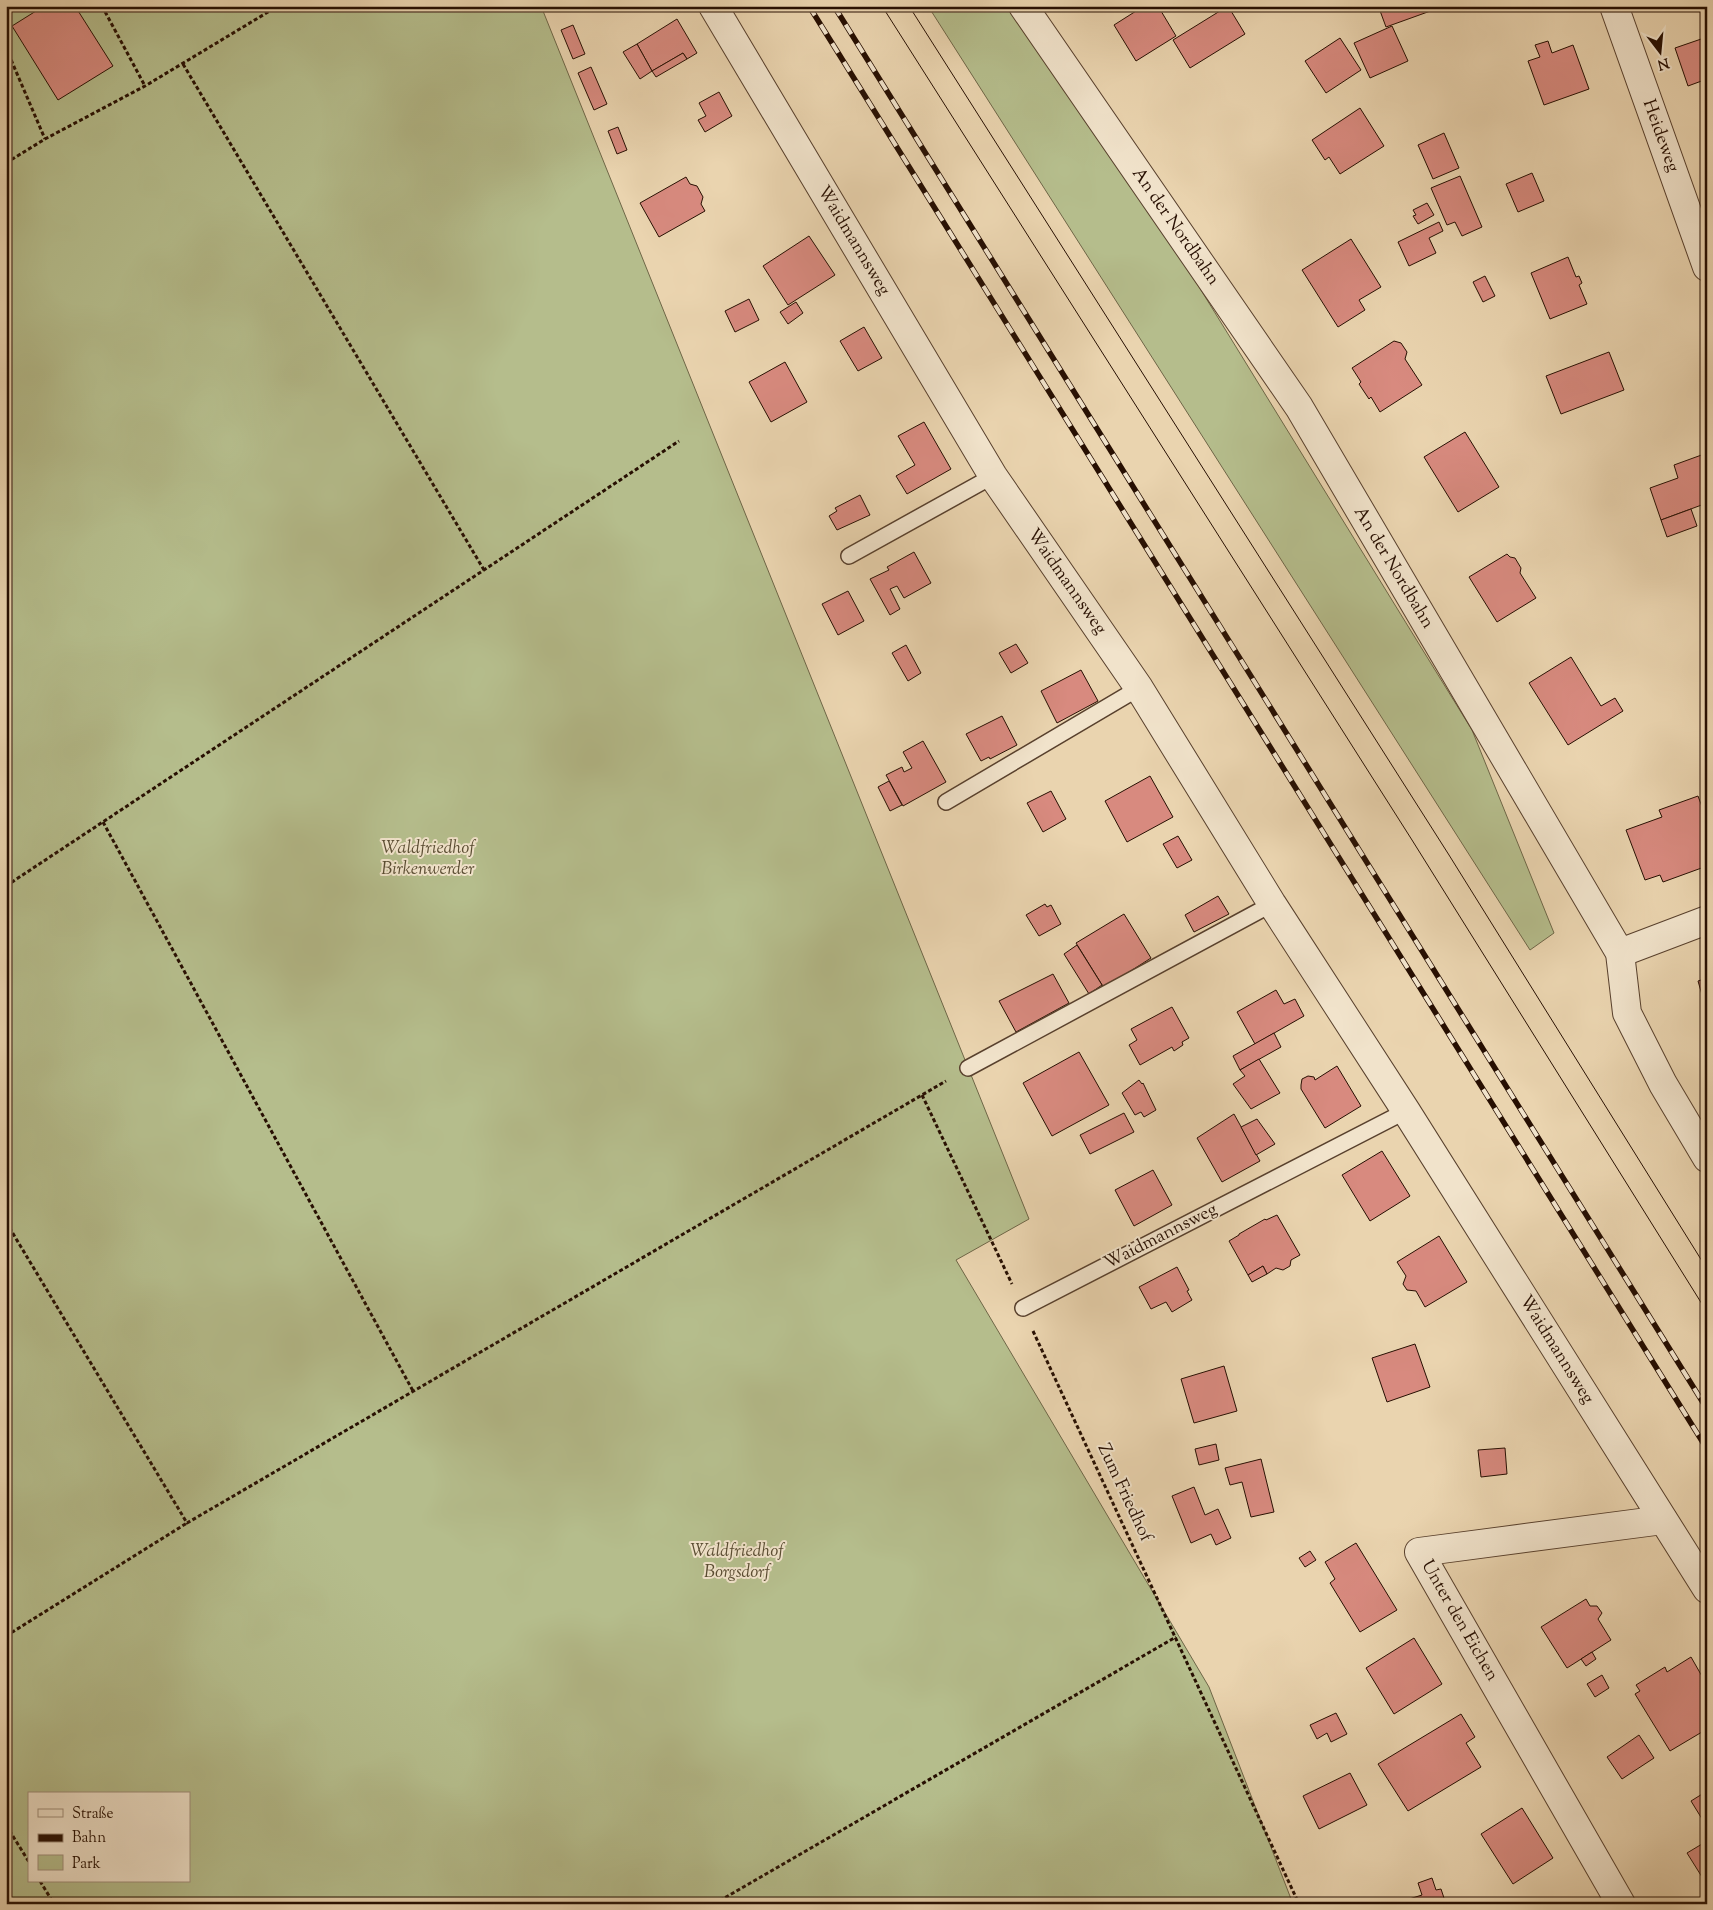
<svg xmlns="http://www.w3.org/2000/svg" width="1713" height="1910" viewBox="0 0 1713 1910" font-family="'Sorts Mill Goudy',serif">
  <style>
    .green { fill: #b5bd8c; stroke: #6e6647; fill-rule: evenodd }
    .building { fill: #d88a7f; stroke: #270f02 }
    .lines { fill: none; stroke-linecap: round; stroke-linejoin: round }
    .service-casing { stroke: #58402d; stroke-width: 18 }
    .minor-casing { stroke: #58402d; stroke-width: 30 }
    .path { stroke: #270f02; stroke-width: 3; stroke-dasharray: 4 2.5; stroke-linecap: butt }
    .service { stroke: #f1e3cb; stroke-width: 15 }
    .minor { stroke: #f1e3cb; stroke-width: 28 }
    .tram { stroke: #270f02; stroke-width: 1 }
    .rail-casing { stroke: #270f02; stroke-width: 5.5 }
    .rail { stroke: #f1e3cb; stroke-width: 4; stroke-dasharray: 11; stroke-linecap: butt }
    .labels { text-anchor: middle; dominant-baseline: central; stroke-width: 4; stroke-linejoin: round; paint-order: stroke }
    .street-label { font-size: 18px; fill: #270f02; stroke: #f1e3cb }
    .park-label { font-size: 18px; font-style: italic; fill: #594c32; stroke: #f1e3cb }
  </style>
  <rect width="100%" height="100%" fill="#ead4af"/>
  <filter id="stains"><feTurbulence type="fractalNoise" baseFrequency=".004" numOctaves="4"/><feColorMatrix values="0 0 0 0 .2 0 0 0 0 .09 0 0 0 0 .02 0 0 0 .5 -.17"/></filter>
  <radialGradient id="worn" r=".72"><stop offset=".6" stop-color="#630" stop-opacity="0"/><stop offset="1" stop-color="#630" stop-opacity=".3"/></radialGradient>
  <!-- green -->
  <g class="green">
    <path d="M6,6h535l488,1213 -73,41 253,427 84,217h-1287zM29,1794h160v87h-160z"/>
    <polygon points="928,6 1031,6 1180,256 1472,730 1554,933 1530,950"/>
  </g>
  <!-- building -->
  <g class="building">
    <polygon points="44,6 75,6 113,66 58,100 12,26"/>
    <polygon points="1144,6 1158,6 1176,36 1136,61 1114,25"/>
    <polygon points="1228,6 1245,34 1190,68 1173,40"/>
    <polygon points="1383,6 1435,6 1436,9 1386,27 1379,8"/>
    <polygon points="677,19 697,53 687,59 683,53 652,71 637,44"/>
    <polygon points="573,25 585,54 573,59 561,30"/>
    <polygon points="1392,26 1408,61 1370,78 1354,43"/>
    <polygon points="1707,37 1707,79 1688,86 1675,48"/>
    <polygon points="1340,38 1361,70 1326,93 1305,61"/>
    <polygon points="1548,41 1552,53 1573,45 1589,89 1544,105 1528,61 1540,57 1535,45"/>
    <polygon points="637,44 652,71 640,79 623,52"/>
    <polygon points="683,53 687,59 656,77 652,71"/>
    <polygon points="591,67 607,104 594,110 578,73"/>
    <polygon points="719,92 732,116 705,132 698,120 706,116 699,103"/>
    <polygon points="1360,108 1384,146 1340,174 1329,157 1325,160 1312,140"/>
    <polygon points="618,127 627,150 617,154 608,131"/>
    <polygon points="1444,133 1459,168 1433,179 1418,145"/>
    <polygon points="1532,173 1544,201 1518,212 1506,184"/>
    <polygon points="1460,176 1482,227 1462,236 1455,222 1447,225 1431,188"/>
    <polygon points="686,177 690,184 697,186 703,197 701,204 705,211 659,237 640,203"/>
    <polygon points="1427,203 1434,215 1418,224 1413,216 1416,215 1413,210"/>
    <polygon points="1439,222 1443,231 1429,238 1436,253 1409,266 1398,242"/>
    <polygon points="809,236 835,275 788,305 763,266"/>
    <polygon points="1351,239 1381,287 1359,300 1365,310 1338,327 1302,270"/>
    <polygon points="1568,257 1576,277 1579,276 1582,283 1579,285 1587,304 1550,319 1531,273"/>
    <polygon points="1485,276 1495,296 1483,302 1473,282"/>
    <polygon points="749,299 759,320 735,332 725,311"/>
    <polygon points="796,302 803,313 788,324 780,312"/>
    <polygon points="864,327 882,358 858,371 840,341"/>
    <polygon points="1394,341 1401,343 1407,352 1405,359 1422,385 1380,412 1371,397 1369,399 1359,384 1361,382 1352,368"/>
    <polygon points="1609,352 1624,390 1561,414 1546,376"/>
    <polygon points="785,362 807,402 771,422 749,382"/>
    <polygon points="924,422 951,469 907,494 896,476 915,465 898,436"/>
    <polygon points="1465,432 1499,487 1458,512 1424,457"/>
    <polygon points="1707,453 1707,503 1661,520 1650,488 1678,478 1674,465"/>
    <polygon points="860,495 870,515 837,530 829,516 837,511 835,508"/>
    <polygon points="1691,509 1697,526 1667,537 1661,520"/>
    <polygon points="914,552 931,583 904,598 897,586 890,589 900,609 890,615 870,579 889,570 887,567"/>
    <polygon points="1507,554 1510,557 1515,558 1521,568 1520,573 1536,598 1497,622 1469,577"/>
    <polygon points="848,591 864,621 838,635 822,604"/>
    <polygon points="1016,644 1028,663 1011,673 999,653"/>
    <polygon points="906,645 921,673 908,681 892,653"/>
    <polygon points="1571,657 1601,706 1615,698 1623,711 1568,745 1529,683"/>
    <polygon points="1081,670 1098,701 1057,723 1041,691"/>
    <polygon points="1002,716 1017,745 990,759 989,757 981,761 966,734"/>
    <polygon points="923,741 946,782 903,806 886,775 902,767 904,772 912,768 903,752"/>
    <polygon points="1150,776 1173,817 1127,842 1105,801"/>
    <polygon points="889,781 902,805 890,811 878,787"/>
    <polygon points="1051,791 1066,819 1043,832 1027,803"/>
    <polygon points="1698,796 1707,820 1707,857 1704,858 1707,866 1663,882 1660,875 1645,880 1626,830 1662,817 1659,810"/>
    <polygon points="1178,836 1192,860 1177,868 1163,844"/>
    <polygon points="1218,896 1229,914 1194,932 1185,915"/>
    <polygon points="1045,904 1047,907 1051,905 1061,924 1039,936 1026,915"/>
    <polygon points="1124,914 1151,958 1104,988 1076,943"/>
    <polygon points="1077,945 1102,985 1089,994 1064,954"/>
    <polygon points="1053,974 1069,1003 1016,1032 999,1001"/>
    <polygon points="1707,978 1707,1012 1698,981"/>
    <polygon points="1276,990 1284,1004 1295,999 1304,1016 1255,1044 1237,1012"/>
    <polygon points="1172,1007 1189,1038 1182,1042 1183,1045 1174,1051 1172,1047 1140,1065 1129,1045 1137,1040 1131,1029"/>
    <polygon points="1274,1033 1281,1047 1240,1070 1233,1056"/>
    <polygon points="1079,1052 1109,1105 1052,1136 1023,1083"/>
    <polygon points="1259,1059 1280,1093 1251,1109 1233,1084 1245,1076 1240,1070"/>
    <polygon points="1337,1066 1361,1106 1325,1128 1301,1089 1301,1085 1302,1079 1308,1076 1314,1077 1315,1080"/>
    <polygon points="1139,1080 1142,1084 1143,1083 1156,1110 1144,1117 1141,1112 1135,1115 1122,1093"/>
    <polygon points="1124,1113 1134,1132 1090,1154 1080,1135"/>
    <polygon points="1234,1114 1260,1161 1222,1182 1197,1138"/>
    <polygon points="1257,1119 1275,1144 1256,1155 1241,1127"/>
    <polygon points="1382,1151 1410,1196 1370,1221 1342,1175"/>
    <polygon points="1153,1170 1172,1205 1134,1226 1115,1190"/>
    <polygon points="1277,1215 1300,1255 1291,1260 1290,1266 1283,1270 1276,1268 1267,1274 1263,1266 1248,1275 1229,1241 1239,1235 1239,1234 1265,1219 1266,1220"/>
    <polygon points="1439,1236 1467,1282 1425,1307 1416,1291 1407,1290 1403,1284 1406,1276 1397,1262"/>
    <polygon points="1263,1266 1267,1274 1252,1282 1248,1275"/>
    <polygon points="1177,1267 1189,1290 1187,1291 1192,1300 1172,1312 1166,1302 1151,1309 1139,1287"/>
    <polygon points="1415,1344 1430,1387 1387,1402 1372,1358"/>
    <polygon points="1224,1366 1237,1411 1194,1423 1181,1379"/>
    <polygon points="1216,1444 1219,1460 1199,1465 1195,1449"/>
    <polygon points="1505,1448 1507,1474 1481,1477 1478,1450"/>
    <polygon points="1261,1459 1274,1512 1251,1517 1242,1482 1230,1485 1225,1468"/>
    <polygon points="1194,1487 1205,1515 1218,1509 1231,1538 1216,1545 1211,1534 1191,1543 1172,1496"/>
    <polygon points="1356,1543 1397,1610 1360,1632 1330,1583 1335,1579 1325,1562"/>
    <polygon points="1310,1551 1316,1560 1305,1567 1299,1558"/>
    <polygon points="1586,1599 1590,1606 1597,1606 1602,1613 1598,1619 1611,1640 1567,1668 1541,1627"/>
    <polygon points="1414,1638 1442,1684 1394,1714 1366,1668"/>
    <polygon points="1592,1652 1596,1659 1586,1666 1581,1659"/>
    <polygon points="1691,1657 1707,1685 1707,1729 1670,1751 1635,1694 1640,1691 1636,1685 1665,1667 1667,1672"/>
    <polygon points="1602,1675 1609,1688 1595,1697 1587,1684"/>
    <polygon points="1336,1713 1347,1734 1331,1742 1327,1733 1317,1739 1310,1725"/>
    <polygon points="1461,1714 1475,1737 1466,1743 1481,1767 1408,1811 1378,1764"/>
    <polygon points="1639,1735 1654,1758 1622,1779 1607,1757"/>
    <polygon points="1350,1773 1367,1805 1319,1829 1303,1796"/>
    <polygon points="1707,1791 1707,1827 1691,1801"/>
    <polygon points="1522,1808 1553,1858 1513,1884 1481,1834"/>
    <polygon points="1707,1841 1707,1885 1687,1853"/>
    <polygon points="1432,1878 1436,1890 1441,1889 1446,1904 1407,1904 1406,1900 1422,1895 1418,1883"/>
  </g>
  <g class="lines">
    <defs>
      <g id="service">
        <polyline points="849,556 993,476"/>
        <polyline points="946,802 1139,688"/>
        <polyline points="968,1068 1272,904"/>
        <polyline points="1023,1308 1406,1111"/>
      </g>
      <g id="minor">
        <polyline points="713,6 993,476 1139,688 1272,904 1406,1111 1707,1589"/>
        <polyline points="1023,6 1299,407 1620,953 1627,1013 1663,1084 1707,1158"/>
        <polyline points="1614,6 1707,267"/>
        <polyline points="1620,953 1707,920"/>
        <polyline points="1621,1904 1419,1552 1663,1520"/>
      </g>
    </defs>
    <!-- service casing -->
    <use href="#service" class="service-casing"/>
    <!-- minor casing -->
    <use href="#minor" class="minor-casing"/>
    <!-- path -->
    <g class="path">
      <polyline points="102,6 145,86"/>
      <polyline points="6,48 45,139"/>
      <polyline points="183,64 484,570"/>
      <polyline points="6,163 45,139 145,86 278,6"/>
      <polyline points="103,822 413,1391"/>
      <polyline points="6,886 679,441"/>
      <polyline points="922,1095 1012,1284"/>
      <polyline points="6,1222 187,1523 946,1081"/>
      <polyline points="1033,1331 1299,1904"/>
      <polyline points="6,1636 187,1523"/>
      <polyline points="6,1825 29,1862"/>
      <polyline points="40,1881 54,1904"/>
      <polyline points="714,1904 1176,1637"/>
    </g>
    <!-- service -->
    <use href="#service" class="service"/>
    <!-- minor -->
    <use href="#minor" class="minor"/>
    <!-- tram -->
    <g class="tram">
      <polyline points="882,6 1412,840 1707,1312"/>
      <polyline points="909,6 1449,855 1707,1269"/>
    </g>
    <defs>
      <g id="rail">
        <polyline points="809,6 1707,1449"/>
        <polyline points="834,6 1707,1409"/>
      </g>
    </defs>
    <!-- rail casing -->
    <use href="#rail" class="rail-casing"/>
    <!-- rail -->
    <use href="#rail" class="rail"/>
  </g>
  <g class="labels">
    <!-- street labels -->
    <g class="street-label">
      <text transform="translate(1660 136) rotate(70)">Heideweg</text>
      <text transform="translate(1175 227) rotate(55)">An der Nordbahn</text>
      <text transform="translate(853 241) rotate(59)">Waidmannsweg</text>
      <text transform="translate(1393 568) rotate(59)">An der Nordbahn</text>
      <text transform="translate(1066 582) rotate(55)">Waidmannsweg</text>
      <text transform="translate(1161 1237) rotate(-27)">Waidmannsweg</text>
      <text transform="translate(1556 1350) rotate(58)">Waidmannsweg</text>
      <text transform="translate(1124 1493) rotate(65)">Zum Friedhof</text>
      <text transform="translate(1459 1621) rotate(60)">Unter den Eichen</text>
    </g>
    <!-- park labels -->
    <g class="park-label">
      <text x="428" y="849">Waldfriedhof<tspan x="428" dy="21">Birkenwerder</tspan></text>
      <text x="737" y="1552">Waldfriedhof<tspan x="737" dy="21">Borgsdorf</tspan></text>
    </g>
  </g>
  <!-- margin -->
  <rect width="1713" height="1910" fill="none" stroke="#ead4af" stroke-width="25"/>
  <rect x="8" y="8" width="1698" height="1895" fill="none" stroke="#270f02" stroke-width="2.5"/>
  <rect x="12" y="12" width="1688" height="1885" fill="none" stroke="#270f02"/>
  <!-- legend -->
  <rect x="28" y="1792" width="162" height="90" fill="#f1e3cb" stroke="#a08e7b"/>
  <rect x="38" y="1809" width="25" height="8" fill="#f1e3cb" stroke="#a08e7b"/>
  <text x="72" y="1818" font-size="15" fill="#270f02">Straße</text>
  <rect x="38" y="1834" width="25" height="8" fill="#270f02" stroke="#a08e7b"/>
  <text x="72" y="1842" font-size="15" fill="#270f02">Bahn</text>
  <rect x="38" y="1855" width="25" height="15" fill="#b5bd8c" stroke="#a08e7b"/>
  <text x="72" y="1868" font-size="15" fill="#270f02">Park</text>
  <!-- north arrow -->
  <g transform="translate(1660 52) rotate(164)" stroke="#f1e3cb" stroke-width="4" paint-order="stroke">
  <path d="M0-4L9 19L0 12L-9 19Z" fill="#270f02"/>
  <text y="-8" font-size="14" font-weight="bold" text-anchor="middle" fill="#270f02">N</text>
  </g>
  <rect width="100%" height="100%" filter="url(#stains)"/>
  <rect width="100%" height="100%" fill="url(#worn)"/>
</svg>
